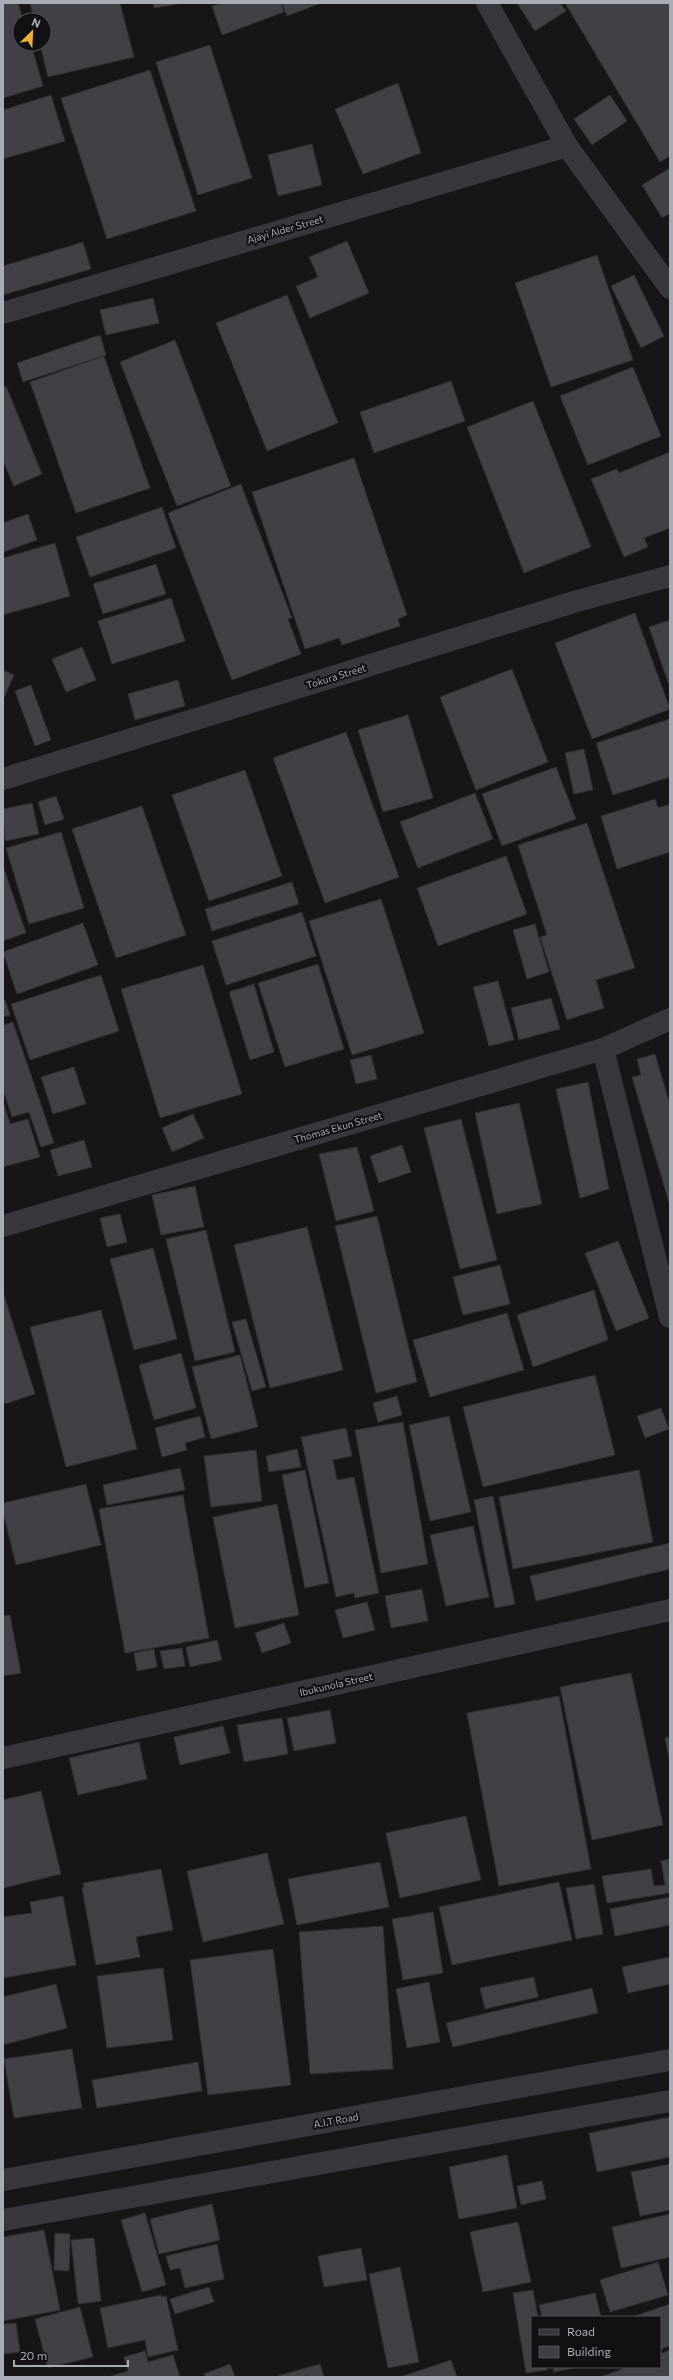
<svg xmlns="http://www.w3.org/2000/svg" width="673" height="2380" viewBox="0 0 673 2380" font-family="Commissioner,sans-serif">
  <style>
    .building { fill: #404145; stroke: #303034 }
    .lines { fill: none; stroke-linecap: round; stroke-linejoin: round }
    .minor { stroke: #37383d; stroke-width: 22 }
    .labels { text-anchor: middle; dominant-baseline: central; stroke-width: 4; stroke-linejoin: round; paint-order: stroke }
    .street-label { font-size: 10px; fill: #a8adb8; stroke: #111113 }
  </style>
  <rect width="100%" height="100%" fill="#161618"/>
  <!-- building -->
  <g class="building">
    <polygon points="3,3 18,3 23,20 20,20 20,44 31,44 43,86 3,98"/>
    <polygon points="30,3 120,3 134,57 48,77 40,44 44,44 44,20 34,20"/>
    <polygon points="153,3 183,3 154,8"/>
    <polygon points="221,3 281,3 284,12 222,35 212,6"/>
    <polygon points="282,3 321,3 287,16"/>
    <polygon points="517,3 560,3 566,11 535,31"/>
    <polygon points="565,3 670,3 670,156 660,162"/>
    <polygon points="210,45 252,178 198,195 156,62"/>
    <polygon points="150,70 196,211 107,239 61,98"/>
    <polygon points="398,83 421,153 363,174 335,109"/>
    <polygon points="51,95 65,141 3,159 3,110"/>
    <polygon points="610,95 627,121 592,145 574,119"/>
    <polygon points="312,144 322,185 278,196 268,155"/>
    <polygon points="670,168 670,213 662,218 642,185"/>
    <polygon points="347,241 369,293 310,318 296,286 318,277 309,257"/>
    <polygon points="83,242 91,269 3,295 3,266"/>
    <polygon points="597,255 633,360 551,387 515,283"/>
    <polygon points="634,275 664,336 641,348 611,286"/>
    <polygon points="287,295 338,423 267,451 216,323"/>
    <polygon points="153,298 159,323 106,335 100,310"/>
    <polygon points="100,335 106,355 23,382 17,363"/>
    <polygon points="175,340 231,486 177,506 120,362"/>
    <polygon points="104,356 150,488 76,513 30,382"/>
    <polygon points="633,367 661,436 588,465 560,396"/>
    <polygon points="451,381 465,421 374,453 360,412"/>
    <polygon points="6,386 42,474 14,486 3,461 3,387"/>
    <polygon points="533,401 591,547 524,573 467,427"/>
    <polygon points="670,452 670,528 644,538 648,547 624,557 591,479 617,469 619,473"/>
    <polygon points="354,458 407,615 398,619 400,626 342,645 339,638 305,649 252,492"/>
    <polygon points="241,484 292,618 288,619 301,654 232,680 168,513"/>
    <polygon points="162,507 176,548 90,577 76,537"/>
    <polygon points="28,514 37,540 3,552 3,523"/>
    <polygon points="55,543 70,596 3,615 3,558"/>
    <polygon points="156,564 166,594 103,614 93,584"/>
    <polygon points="171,598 185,641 112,664 98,621"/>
    <polygon points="635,613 670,709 592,739 555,643"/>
    <polygon points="670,620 670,688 649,627"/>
    <polygon points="82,647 96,680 66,692 52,659"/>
    <polygon points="512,669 548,762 476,790 440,697"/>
    <polygon points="3,670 14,675 3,700"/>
    <polygon points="178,680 185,706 135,720 128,694"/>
    <polygon points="31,685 51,740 35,746 15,691"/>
    <polygon points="408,715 433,798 383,812 358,730"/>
    <polygon points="670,719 670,777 613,795 596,743"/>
    <polygon points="346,732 399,877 325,903 273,758"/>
    <polygon points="584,749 593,790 574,794 565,753"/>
    <polygon points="556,767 576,819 502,846 482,794"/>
    <polygon points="245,770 282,876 209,901 172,795"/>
    <polygon points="475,793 493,839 418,868 400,822"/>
    <polygon points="56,796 64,819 45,825 38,802"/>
    <polygon points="655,799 658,808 670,804 670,852 617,869 601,816"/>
    <polygon points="32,803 39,834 5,841 3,809"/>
    <polygon points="142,806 186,935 116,958 72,829"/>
    <polygon points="587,823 635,968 596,980 604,1008 567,1020 540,937 547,935 518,845"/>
    <polygon points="61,832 84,908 29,924 6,848"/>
    <polygon points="506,856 527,914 438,946 417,888"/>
    <polygon points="3,866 26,933 3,941"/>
    <polygon points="292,882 299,904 212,931 205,909"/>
    <polygon points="381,899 424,1033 352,1055 309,921"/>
    <polygon points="302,912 316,956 226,985 212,941"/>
    <polygon points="83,923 98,965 17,994 3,952"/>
    <polygon points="535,924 549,972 527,979 513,930"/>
    <polygon points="318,964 344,1049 285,1067 258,983"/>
    <polygon points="203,965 242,1094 160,1118 121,989"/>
    <polygon points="101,975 119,1031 30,1060 11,1004"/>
    <polygon points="498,981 514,1040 489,1046 473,987"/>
    <polygon points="254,984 274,1052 250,1060 229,992"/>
    <polygon points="551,998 560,1029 519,1040 511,1008"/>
    <polygon points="3,1000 5,1000 10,1015 3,1017"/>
    <polygon points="13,1022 54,1143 41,1147 29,1112 12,1117 3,1090 3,1025"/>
    <polygon points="655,1054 670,1105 670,1206 632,1077 641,1075 637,1059"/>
    <polygon points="371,1055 377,1079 356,1084 350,1060"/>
    <polygon points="74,1067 86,1104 53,1114 41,1077"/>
    <polygon points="588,1082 609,1189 580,1198 556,1089"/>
    <polygon points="3,1101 10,1124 28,1119 40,1157 3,1167"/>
    <polygon points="519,1103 542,1204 497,1214 475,1113"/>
    <polygon points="193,1114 204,1138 172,1152 162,1128"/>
    <polygon points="461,1119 497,1260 460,1269 424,1128"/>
    <polygon points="84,1140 92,1167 58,1176 50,1150"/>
    <polygon points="402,1145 411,1172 379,1183 370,1156"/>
    <polygon points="357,1147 374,1211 336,1221 319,1154"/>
    <polygon points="195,1186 204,1227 161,1235 152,1195"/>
    <polygon points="120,1214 127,1242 107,1247 100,1218"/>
    <polygon points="377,1216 417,1382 376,1393 335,1226"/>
    <polygon points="307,1227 343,1370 270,1388 234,1245"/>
    <polygon points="206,1230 235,1352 195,1361 166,1239"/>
    <polygon points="618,1241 649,1318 616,1331 585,1253"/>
    <polygon points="153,1248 177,1339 134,1350 110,1259"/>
    <polygon points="500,1265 510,1304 463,1315 453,1277"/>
    <polygon points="594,1290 608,1340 533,1367 517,1315"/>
    <polygon points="3,1292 35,1394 5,1404 3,1398"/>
    <polygon points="101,1310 137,1449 66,1467 30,1327"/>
    <polygon points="507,1313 524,1370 430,1397 413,1340"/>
    <polygon points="246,1319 266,1387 252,1391 232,1322"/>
    <polygon points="181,1353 196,1408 154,1420 139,1365"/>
    <polygon points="240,1355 258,1427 211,1439 192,1367"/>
    <polygon points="595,1375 615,1455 483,1487 463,1407"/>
    <polygon points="397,1396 402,1415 378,1422 373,1403"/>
    <polygon points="661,1408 669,1429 645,1438 637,1416"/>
    <polygon points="200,1416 205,1437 185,1443 187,1450 162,1457 155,1428"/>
    <polygon points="449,1416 471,1512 430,1521 409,1425"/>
    <polygon points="403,1422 428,1564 381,1573 355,1430"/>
    <polygon points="346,1428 352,1456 333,1460 337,1480 354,1477 379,1593 355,1598 354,1593 336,1597 301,1437"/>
    <polygon points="297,1449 301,1467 269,1472 266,1456"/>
    <polygon points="256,1450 262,1501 211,1507 204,1456"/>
    <polygon points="180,1468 185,1490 107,1505 103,1485"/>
    <polygon points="305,1470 329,1583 305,1588 282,1475"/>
    <polygon points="639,1470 653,1542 513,1569 499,1497"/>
    <polygon points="86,1484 101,1545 16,1565 3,1512 3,1503"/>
    <polygon points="183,1495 209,1638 125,1653 99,1509"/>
    <polygon points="493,1496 515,1604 495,1608 474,1500"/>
    <polygon points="277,1504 299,1615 235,1628 213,1517"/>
    <polygon points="473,1526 489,1597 446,1606 430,1535"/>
    <polygon points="670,1543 670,1569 536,1601 530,1576"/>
    <polygon points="422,1589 428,1621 391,1628 385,1596"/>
    <polygon points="367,1602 375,1630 343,1638 335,1610"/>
    <polygon points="10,1615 21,1673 3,1676 3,1616"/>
    <polygon points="284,1623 291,1643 262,1653 255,1633"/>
    <polygon points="217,1640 222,1660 190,1667 186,1647"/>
    <polygon points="182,1648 185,1666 164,1669 160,1651"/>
    <polygon points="154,1649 157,1667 137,1671 134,1653"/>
    <polygon points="631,1673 663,1825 592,1840 560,1687"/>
    <polygon points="559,1696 591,1869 499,1886 467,1713"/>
    <polygon points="330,1710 336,1743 294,1751 287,1718"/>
    <polygon points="282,1718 288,1754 244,1762 237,1725"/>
    <polygon points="223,1726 230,1753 180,1765 174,1737"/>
    <polygon points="670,1737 670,1763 665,1738"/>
    <polygon points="139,1742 147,1779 78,1795 69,1758"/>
    <polygon points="41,1791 61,1874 3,1888 3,1800"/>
    <polygon points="466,1816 481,1880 400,1898 386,1833"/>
    <polygon points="267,1853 284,1924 203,1942 187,1871"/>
    <polygon points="670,1859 670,1893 607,1903 602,1876 651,1869 654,1886 665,1885 661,1861"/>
    <polygon points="380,1862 389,1907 297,1925 288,1879"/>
    <polygon points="161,1869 173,1930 136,1937 140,1957 96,1965 82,1888 84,1888 83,1883"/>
    <polygon points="559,1882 572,1940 452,1965 439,1907"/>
    <polygon points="594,1884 603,1934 576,1939 566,1888"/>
    <polygon points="63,1896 76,1965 3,1978 3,1917 32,1913 30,1902"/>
    <polygon points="670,1897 670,1925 615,1936 610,1909"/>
    <polygon points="433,1912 443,1973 403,1980 392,1919"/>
    <polygon points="383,1926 393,2069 310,2074 299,1932"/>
    <polygon points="273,1949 291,2085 208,2095 190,1960"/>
    <polygon points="670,1957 670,1984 628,1993 622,1967"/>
    <polygon points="163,1968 173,2040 107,2048 97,1976"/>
    <polygon points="534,1977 538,1997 485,2009 480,1988"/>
    <polygon points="429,1982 440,2042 407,2048 396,1989"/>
    <polygon points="56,1984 67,2028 3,2045 3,1997"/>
    <polygon points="592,1988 598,2013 453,2047 446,2023"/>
    <polygon points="72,2049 82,2108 14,2118 4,2059"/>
    <polygon points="198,2062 202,2091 97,2108 92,2080"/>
    <polygon points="670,2117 670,2157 597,2172 589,2133"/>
    <polygon points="507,2155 517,2208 459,2219 449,2167"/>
    <polygon points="670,2164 670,2210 640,2216 631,2172"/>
    <polygon points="542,2181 546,2199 521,2205 517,2186"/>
    <polygon points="212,2204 220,2240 159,2254 150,2219"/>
    <polygon points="145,2213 166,2285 142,2292 121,2220"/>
    <polygon points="670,2214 670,2257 621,2268 612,2227"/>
    <polygon points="518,2222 531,2282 483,2292 470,2232"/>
    <polygon points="44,2230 60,2310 3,2321 3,2237"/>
    <polygon points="55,2233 70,2234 69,2271 54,2270"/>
    <polygon points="94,2238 101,2301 78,2304 71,2240"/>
    <polygon points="217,2244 224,2279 185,2288 180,2268 170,2270 166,2256"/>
    <polygon points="361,2248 367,2280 324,2287 318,2256"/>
    <polygon points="658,2262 668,2295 610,2312 600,2280"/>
    <polygon points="400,2267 419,2362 388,2368 369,2274"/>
    <polygon points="209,2287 214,2302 175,2314 170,2299"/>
    <polygon points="533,2290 538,2317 532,2317 532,2367 546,2367 547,2370 526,2373 513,2293"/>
    <polygon points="595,2293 601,2317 542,2317 539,2305"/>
    <polygon points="161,2295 161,2297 166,2296 178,2350 148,2357 145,2340 108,2348 100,2308"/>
    <polygon points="670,2304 670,2346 660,2349 660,2317 632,2317"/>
    <polygon points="80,2307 93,2357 48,2368 35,2319"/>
    <polygon points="16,2323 20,2352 3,2354 3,2324"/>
    <polygon points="670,2350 670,2377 601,2377 627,2367 660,2367 660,2354"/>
    <polygon points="145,2351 148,2362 173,2355 180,2377 108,2377 128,2371 124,2357"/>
    <polygon points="451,2360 457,2377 400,2377"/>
    <polygon points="230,2364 235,2377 206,2377 204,2374"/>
    <polygon points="320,2364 324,2377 274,2377"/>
    <polygon points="553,2367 578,2367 554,2372"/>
  </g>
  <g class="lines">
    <!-- minor -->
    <g class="minor">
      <polyline points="487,3 567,146 670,288"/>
      <polyline points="3,313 567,146"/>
      <polyline points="3,779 577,601 670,576"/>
      <polyline points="603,1049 670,1317"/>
      <polyline points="3,1226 603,1049 670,1019"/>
      <polyline points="3,1758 670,1610"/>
      <polyline points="3,2180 670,2060"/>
      <polyline points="3,2220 670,2101"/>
    </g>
  </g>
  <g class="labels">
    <!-- street labels -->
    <g class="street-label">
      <text transform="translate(285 229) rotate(-16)">Ajayi Alder Street</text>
      <text transform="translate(336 676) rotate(-17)">Tokura Street</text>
      <text transform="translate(338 1127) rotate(-16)">Thomas Ekun Street</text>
      <text transform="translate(336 1684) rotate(-13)">Ibukunola Street</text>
      <text transform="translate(336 2120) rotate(-10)">A.I.T Road</text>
    </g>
  </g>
  <!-- border -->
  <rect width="673" height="2380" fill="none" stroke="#a8adb8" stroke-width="8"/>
  <!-- legend -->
  <rect x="531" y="2316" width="130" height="52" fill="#111113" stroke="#4d4f55"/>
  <rect x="539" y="2329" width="20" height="6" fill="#37383d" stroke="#4d4f55"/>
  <text x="567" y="2336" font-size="12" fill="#a8adb8">Road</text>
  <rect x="539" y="2346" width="20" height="12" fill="#404145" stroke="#4d4f55"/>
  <text x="567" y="2356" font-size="12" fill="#a8adb8">Building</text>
  <!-- north arrow -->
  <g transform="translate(32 32) rotate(24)"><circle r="19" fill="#111113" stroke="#4d4f55"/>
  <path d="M0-3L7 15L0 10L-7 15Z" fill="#f2b134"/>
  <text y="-6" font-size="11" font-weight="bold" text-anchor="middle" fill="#a8adb8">N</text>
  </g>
  <!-- scale -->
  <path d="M14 2360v6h114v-6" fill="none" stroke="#a8adb8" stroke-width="2"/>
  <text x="20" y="2360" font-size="12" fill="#a8adb8" stroke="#111113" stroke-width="3" paint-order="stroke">20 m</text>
</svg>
